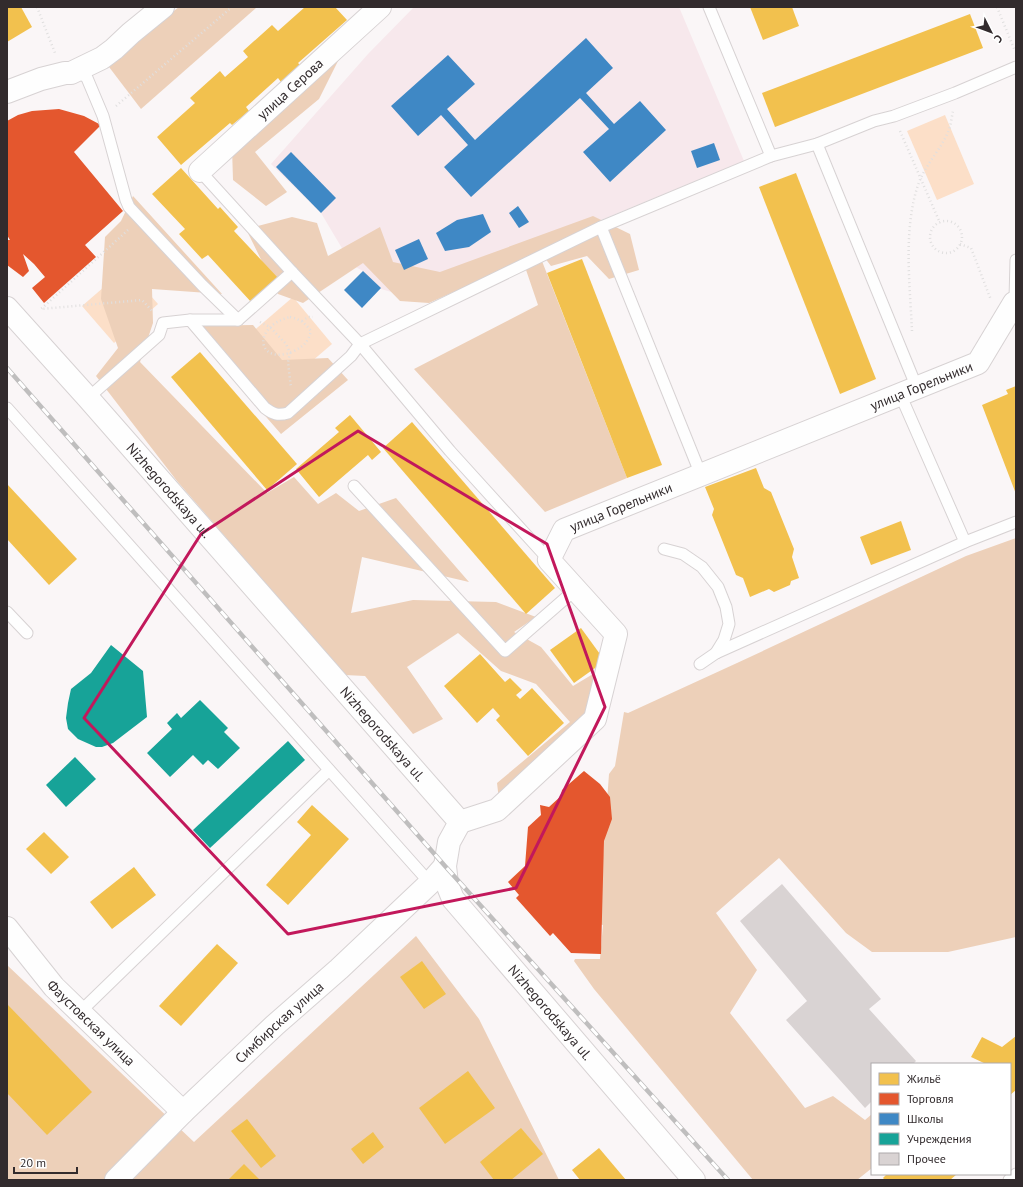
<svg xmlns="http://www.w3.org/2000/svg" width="1023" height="1187" viewBox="0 0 1023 1187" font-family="'PT Sans',sans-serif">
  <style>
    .built { fill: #f7e8ec }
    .green { fill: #fcdfc8 }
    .forest { fill: #edd0b9 }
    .homes { fill: #f2c14e }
    .shops { fill: #e4572e }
    .schools { fill: #3f88c5 }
    .public { fill: #17a398 }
    .building { fill: #d9d3d3 }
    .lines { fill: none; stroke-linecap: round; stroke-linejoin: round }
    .lane-casing { stroke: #d7d2d3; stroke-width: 13 }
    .street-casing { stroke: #d7d2d3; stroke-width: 24 }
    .secondary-casing { stroke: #d7d2d3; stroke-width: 24 }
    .path { stroke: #e0dfdf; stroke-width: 2.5; stroke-dasharray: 1 3; stroke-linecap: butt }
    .lane { stroke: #fefefe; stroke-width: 11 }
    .street { stroke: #fefefe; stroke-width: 22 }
    .secondary { stroke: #fefefe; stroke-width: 22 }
    .rail-casing { stroke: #bfbebe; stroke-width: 4.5 }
    .rail { stroke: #fff; stroke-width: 3; stroke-dasharray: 9; stroke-linecap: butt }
    .marked { fill: none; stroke: #c2185b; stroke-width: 3; stroke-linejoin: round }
    .labels { text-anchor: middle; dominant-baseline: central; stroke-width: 4; stroke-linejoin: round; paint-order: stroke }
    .street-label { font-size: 14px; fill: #322b2d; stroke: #fff }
  </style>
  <rect width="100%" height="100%" fill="#faf6f7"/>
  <!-- built -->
  <polygon class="built" points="414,7 679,7 744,161 412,298 381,289 363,271 352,265 321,213 271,164 368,54"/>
  <!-- green -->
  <g class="green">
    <polygon points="945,115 974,184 937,200 907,131"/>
    <polygon points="126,268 158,304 114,343 82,306"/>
    <polygon points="293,297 332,344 283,386 244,339"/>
  </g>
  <!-- forest -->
  <g class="forest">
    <polygon points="179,7 257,7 141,109 106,63"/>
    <polygon points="343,51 319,99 255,152 287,192 266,206 233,180 232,148"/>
    <polygon points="133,196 222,294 152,289 153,323 140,362 267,493 294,477 318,504 336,493 359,511 396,498 469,582 362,557 351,613 413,600 496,602 536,617 514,632 541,647 573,686 598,671 587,715 499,800 497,783 570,722 536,684 501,671 458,633 407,667 443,719 413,734 365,676 345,675 177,481 96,376 118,348 101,299 105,237 121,221"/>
    <polygon points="593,216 630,234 639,270 609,279 587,256 551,266 541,253 429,303 400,301 363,263 303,303 278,294 246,229 292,217 317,223 328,256 380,227 393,262 440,272"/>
    <polygon points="540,256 627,478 545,512 414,369 538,305 524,264"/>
    <polygon points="253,325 282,360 328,358 348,380 281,434 187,326"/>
    <polygon points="1016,538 1016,937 948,952 872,952 846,933 779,858 716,913 757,970 730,1013 805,1108 833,1096 865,1120 872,1114 872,1168 857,1180 753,1180 594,989 574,961 575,959 600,959 603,925 598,924 609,774 615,766 624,712 628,713 737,663 966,556"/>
    <polygon points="416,936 479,1019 559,1180 7,1180 7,965 194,1142"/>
  </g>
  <!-- homes -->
  <g class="homes">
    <polygon points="7,7 21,7 32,27 7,42"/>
    <polygon points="305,7 335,7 347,20 298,63 300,65 281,82 278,78 246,107 249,111 232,125 230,123 181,165 157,137 195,103 190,98 220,71 225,77 248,57 243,51 272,25 278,31"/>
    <polygon points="750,7 792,7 799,26 763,40"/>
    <polygon points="970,14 983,48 775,127 762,93"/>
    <polygon points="181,168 218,209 220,207 238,227 234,231 279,279 252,303 208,255 202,259 179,234 185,229 152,194"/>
    <polygon points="796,173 876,379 840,394 759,187"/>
    <polygon points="582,259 662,465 627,478 547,273"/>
    <polygon points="200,352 297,464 267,490 171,377"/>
    <polygon points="1016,386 1016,494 982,405 1008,394 1006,390"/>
    <polygon points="350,415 381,452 372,460 368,455 319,497 296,469 339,432 335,428"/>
    <polygon points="412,422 555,588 526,614 383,448"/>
    <polygon points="756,468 764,488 771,492 794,549 792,557 799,578 791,581 790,585 774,592 769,589 750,597 743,578 736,575 712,515 714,509 705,487"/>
    <polygon points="7,484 77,559 49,585 7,539"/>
    <polygon points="901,521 911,550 871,565 860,537"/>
    <polygon points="581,628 605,661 574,683 550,650"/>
    <polygon points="480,654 505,682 510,678 522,690 516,695 520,699 532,688 564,723 528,756 496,720 500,716 493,708 477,723 444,686"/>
    <polygon points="312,805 349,839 288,905 266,885 311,835 297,822"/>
    <polygon points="44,832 69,857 51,874 26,849"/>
    <polygon points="134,867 156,895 112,929 90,902"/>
    <polygon points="217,944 238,963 181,1026 159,1006"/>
    <polygon points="422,961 446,994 424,1009 400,977"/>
    <polygon points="7,1004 92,1092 47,1135 7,1093"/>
    <polygon points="1016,1036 1016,1090 1010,1095 1010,1064 986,1064 971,1057 982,1037 1002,1047"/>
    <polygon points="468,1071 495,1108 445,1144 419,1108"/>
    <polygon points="247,1119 276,1156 261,1168 231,1131"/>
    <polygon points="521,1128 543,1154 511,1180 494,1180 480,1162"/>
    <polygon points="373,1132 384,1147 363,1164 351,1149"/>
    <polygon points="599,1148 626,1180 580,1180 572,1170"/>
    <polygon points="244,1164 260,1180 228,1180"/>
    <polygon points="887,1174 957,1174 950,1180 885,1180 883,1178"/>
  </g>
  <!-- shops -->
  <g class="shops">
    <polygon points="59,109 84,116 101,125 74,152 123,211 85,245 96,257 44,303 32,288 45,277 34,264 23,254 29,271 23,277 7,265 7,240 10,240 7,235 7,150 8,149 7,147 7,121 18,115 32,111"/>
    <polygon points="584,771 600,784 610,797 612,819 604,841 601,954 571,953 553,933 550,936 516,898 519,895 508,882 525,866 528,827 541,815 540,805 549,807 561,796 562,790"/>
  </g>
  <!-- schools -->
  <g class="schools">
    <polygon points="586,38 613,68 586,93 614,124 640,101 666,130 610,182 583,152 609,129 580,98 471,197 444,167 468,145 441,115 418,136 391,106 448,55 475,84 447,109 475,140"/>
    <polygon points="714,143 720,160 697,168 691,151"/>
    <polygon points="291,152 336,198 321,213 276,167"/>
    <polygon points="518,206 529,222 519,228 509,213"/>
    <polygon points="483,214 491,232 469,247 445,251 436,233 457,220"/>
    <polygon points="419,239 428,259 404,270 395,250"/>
    <polygon points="363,271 381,288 362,308 344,290"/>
  </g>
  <!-- public -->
  <g class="public">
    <polygon points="111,645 143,671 147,717 113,743 102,747 96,747 78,739 68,729 66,718 68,703 71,689 91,673"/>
    <polygon points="200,700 228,728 224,732 240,748 218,769 208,760 203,765 193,755 170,777 147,753 172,729 167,723 177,713 181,718"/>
    <polygon points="288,741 305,760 210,848 193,830"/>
    <polygon points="75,757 96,779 66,807 46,785"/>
  </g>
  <!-- building -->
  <polygon class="building" points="782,884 881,999 869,1009 916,1061 913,1064 872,1064 872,1101 865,1108 786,1020 807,1001 740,921"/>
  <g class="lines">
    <defs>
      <g id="lane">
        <polyline points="709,7 771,156"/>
        <polyline points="73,73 82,74 87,78 103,116 126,200 129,207 202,285 238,320 292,272"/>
        <polyline points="817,144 917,388"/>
        <polyline points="200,171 292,272 360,344 450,451 549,560"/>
        <polyline points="601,227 701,475"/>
        <polyline points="1016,307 1014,303 1015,299 1016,260"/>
        <polyline points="190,320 238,320"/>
        <path d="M88,398l71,-63 4,-12 27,-3 75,88c8,6 13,8 23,5l63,-57 9,-12 241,-117 170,-71 46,-12 57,-23 20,-5 61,-23 61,-26"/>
        <polyline points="7,408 430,883"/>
        <polyline points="354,486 505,651 576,589"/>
        <polyline points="965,542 1016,522"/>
        <polyline points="664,549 683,554 702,567 718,587 726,607 729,624 724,640 716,653"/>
        <polyline points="7,612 27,633"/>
        <polyline points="700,664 716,653 965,542 900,394"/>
        <polyline points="81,1011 329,770"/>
        <polyline points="1009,1180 1016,1174"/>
      </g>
      <g id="street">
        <polyline points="7,92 41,79 65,73 71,73 102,58 114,49 131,33 163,7"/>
        <path id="s1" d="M200,171l180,-164"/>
        <path id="s2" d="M460,822l37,-12 98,-91 21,-85 -67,-74 15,-30 414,-167 36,-60"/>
        <path id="s3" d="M7,928l47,59 129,125"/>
        <path id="s4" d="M116,1180l67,-68 92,-87 64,-56 91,-86 15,-17"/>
      </g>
      <g id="secondary">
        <path id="s5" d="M7,308l81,90 372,424 -11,20 -4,24 2,18 6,15 241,281"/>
      </g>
    </defs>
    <!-- lane casing -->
    <use href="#lane" class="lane-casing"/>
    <!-- street casing -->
    <use href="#street" class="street-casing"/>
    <!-- secondary casing -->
    <use href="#secondary" class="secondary-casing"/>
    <!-- path -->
    <g class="path">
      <polyline points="37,7 55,53"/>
      <polyline points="997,7 1015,51"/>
      <polyline points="116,106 232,7"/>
      <polyline points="900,131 940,223"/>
      <circle cx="946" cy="237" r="16"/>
      <polyline points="128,230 41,309 142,300 153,312"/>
      <polyline points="960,244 971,248 991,300"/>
      <path d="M290,317c10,2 15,6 21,14 -3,11 -7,15 -17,20 -36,16 -44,-24 -4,-34z"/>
      <polyline points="302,321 308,317 313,317"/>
      <polyline points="260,322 270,327 286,344 290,353 288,362 291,388"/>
      <path d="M912,331c-2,-46 -9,-101 6,-146 7,-21 25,-37 32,-58 1,-5 2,-11 3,-16"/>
    </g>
    <!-- lane -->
    <use href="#lane" class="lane"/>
    <!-- street -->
    <use href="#street" class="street"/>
    <!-- secondary -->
    <use href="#secondary" class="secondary"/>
    <defs>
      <polyline id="rail" points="7,368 445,866 728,1180"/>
    </defs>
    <!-- rail casing -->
    <use href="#rail" class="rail-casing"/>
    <!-- rail -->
    <use href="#rail" class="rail"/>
  </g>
  <!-- marked area -->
  <path class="marked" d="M358,431l189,113 58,163 -89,181 -228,46 -204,-216 117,-184z"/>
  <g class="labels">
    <!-- street labels -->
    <g class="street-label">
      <text stroke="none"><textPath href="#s1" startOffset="122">улица Серова</textPath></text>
      <text stroke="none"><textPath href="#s2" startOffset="779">улица Горельники</textPath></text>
      <text stroke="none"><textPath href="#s5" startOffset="244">Nizhegorodskaya ul.</textPath></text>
      <text stroke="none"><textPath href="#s2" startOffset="455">улица Горельники</textPath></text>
      <text stroke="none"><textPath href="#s5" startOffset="568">Nizhegorodskaya ul.</textPath></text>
      <text stroke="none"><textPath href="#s5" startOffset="916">Nizhegorodskaya ul.</textPath></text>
      <text stroke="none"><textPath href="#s3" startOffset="127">Фаустовская улица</textPath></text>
      <text stroke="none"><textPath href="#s4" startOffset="227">Симбирская улица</textPath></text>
    </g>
  </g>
  <!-- border -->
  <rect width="1023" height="1187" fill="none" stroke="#322b2d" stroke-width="16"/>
  <!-- legend -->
  <rect x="871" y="1063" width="140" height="112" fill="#ffffff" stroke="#adaaab"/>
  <rect x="879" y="1073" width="20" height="12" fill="#f2c14e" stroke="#adaaab"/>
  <text x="907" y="1083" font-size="12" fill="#322b2d">Жильё</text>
  <rect x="879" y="1093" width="20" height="12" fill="#e4572e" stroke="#adaaab"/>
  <text x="907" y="1103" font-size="12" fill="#322b2d">Торговля</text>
  <rect x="879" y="1113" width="20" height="12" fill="#3f88c5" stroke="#adaaab"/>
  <text x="907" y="1123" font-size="12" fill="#322b2d">Школы</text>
  <rect x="879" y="1133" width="20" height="12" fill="#17a398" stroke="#adaaab"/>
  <text x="907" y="1143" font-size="12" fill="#322b2d">Учреждения</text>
  <rect x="879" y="1153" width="20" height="12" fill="#d9d3d3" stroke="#adaaab"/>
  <text x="907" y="1163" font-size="12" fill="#322b2d">Прочее</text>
  <!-- north arrow -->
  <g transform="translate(991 32) rotate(132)" stroke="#ffffff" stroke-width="3" paint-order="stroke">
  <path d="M0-3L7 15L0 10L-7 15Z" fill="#322b2d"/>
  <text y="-6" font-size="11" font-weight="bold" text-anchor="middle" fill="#322b2d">С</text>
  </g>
  <!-- scale -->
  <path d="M14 1167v6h63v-6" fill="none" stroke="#322b2d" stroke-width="2"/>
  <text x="20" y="1167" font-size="12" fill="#322b2d" stroke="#ffffff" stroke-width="3" paint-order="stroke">20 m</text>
</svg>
